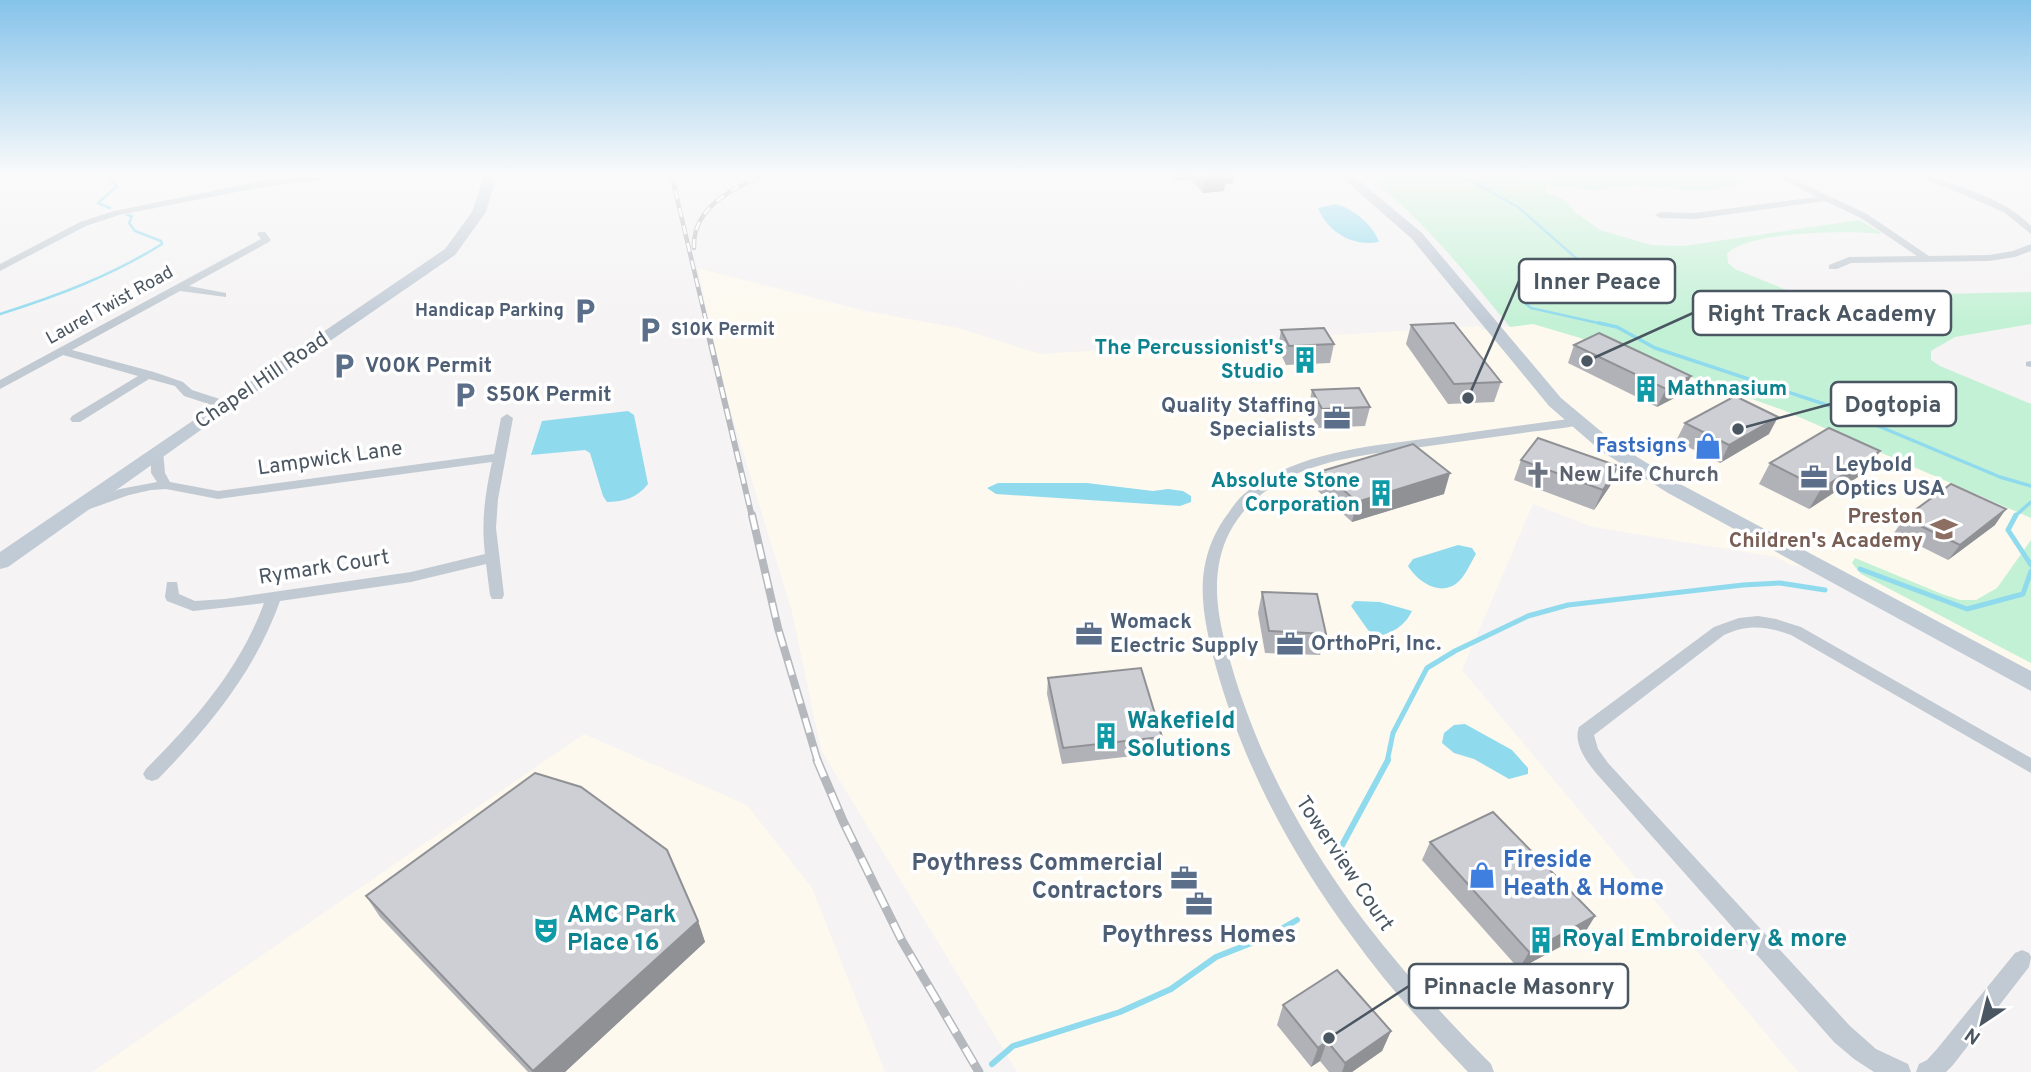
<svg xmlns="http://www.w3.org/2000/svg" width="2031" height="1072" viewBox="0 0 2031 1072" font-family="Overpass,sans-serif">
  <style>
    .commercial { fill: #fdf9ef }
    .green { fill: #c3f1d5 }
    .water { fill: #90daee }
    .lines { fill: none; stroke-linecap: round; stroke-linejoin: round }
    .stream-far3 { stroke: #90daee; stroke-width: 2.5 }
    .stream-far2 { stroke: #90daee; stroke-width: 3.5 }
    .stream-far1 { stroke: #90daee; stroke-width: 5 }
    .stream { stroke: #90daee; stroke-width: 6 }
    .street { fill: #c1cad2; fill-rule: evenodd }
    .secondary { fill: #c1cbd6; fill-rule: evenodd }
    .rail-far3-casing { stroke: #b5b8bd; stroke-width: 4.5 }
    .rail-far2-casing { stroke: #b5b8bd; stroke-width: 6 }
    .rail-far1-casing { stroke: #b5b8bd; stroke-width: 8 }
    .rail-casing { stroke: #b5b8bd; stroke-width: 9 }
    .rail-far3 { stroke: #fff; stroke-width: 2.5; stroke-dasharray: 9; stroke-linecap: butt }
    .rail-far2 { stroke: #fff; stroke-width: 3.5; stroke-dasharray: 11; stroke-linecap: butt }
    .rail-far1 { stroke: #fff; stroke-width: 5; stroke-dasharray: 15; stroke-linecap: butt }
    .rail { stroke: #fff; stroke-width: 6; stroke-dasharray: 18; stroke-linecap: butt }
    .wall { fill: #b0b2b7 }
    .shaded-wall { fill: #909195 }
    .building { fill: #cdcfd5; stroke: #909195; stroke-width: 2 }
    .labels { text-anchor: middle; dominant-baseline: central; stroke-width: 7; stroke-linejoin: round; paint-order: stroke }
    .far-street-label { font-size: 18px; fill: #4a5661; stroke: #fff }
    .far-service-label { font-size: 18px; font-weight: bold; fill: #4e5e75; stroke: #fff; text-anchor: end }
    .culture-label { font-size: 21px; font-weight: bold; fill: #0d838f; stroke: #fff; text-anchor: end }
    .service-label { font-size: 21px; font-weight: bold; fill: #4e5e75; stroke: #fff; text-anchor: start }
    .street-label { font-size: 21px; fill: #4a5661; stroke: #fff }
    .shop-label { font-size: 21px; font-weight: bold; fill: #366cbe; stroke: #fff; text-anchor: end }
    .worship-label { font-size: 21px; font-weight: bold; fill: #5b616d; stroke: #fff; text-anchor: start }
    .education-label { font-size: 21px; font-weight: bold; fill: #785e54; stroke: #fff; text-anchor: end }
    .near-culture-label { font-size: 24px; font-weight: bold; fill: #0d838f; stroke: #fff; text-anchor: start }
    .near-shop-label { font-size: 24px; font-weight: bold; fill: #366cbe; stroke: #fff; text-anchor: start }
    .near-service-label { font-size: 24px; font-weight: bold; fill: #4e5e75; stroke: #fff; text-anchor: end }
    .leader { fill: none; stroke: #4a5661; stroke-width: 2.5 }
    .callout-dot { fill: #4a5661; stroke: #fff; stroke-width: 2.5 }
    .callout { fill: #fff; stroke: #4a5661; stroke-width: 2.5 }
    .callout-label { font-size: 23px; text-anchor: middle; font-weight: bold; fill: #4a5661 }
  </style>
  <rect width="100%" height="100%" fill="#f5f3f3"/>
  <!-- commercial -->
  <g class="commercial">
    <polygon points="698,268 866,311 958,328 1040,354 1479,326 1482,330 1554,321 2031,484 2031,679 1828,571 1791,565 1776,557 1593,527 1533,504 1462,670 1798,1072 1017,1072 821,750 792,612 719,373"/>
    <polygon points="584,734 747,805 812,888 885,1072 92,1072"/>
  </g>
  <!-- green -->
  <g class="green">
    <path d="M1363,173h145l24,9 53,-9h79l27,4h57c-25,23 -78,10 -108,9 -16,-1 -33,5 -49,4 -15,0 -29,-4 -44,-4l-2,6 19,7 11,13 25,18 51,15 32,1 176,-26 21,12 1,2c-30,-4 -135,-3 -154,20l1,9 7,6 54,22 23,3 39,2 180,-4v32l-76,13 -24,14v9l9,6 91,38v114l-248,-108 -196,-70 -54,-16 -23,3c-46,-56 -89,-111 -147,-154z"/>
    <polygon points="2031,540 2031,663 1861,574 1852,563 1855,558 1942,594 1960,600 1976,600 1997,588"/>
  </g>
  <!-- water -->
  <g class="water">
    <path d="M1335,204c17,3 39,22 44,38 -25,5 -51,-9 -61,-34z"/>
    <path d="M628,411l6,4 14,69c-10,13 -24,18 -41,18l-4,-6 -13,-43 -5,-3 -54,5 11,-34z"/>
    <polygon points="998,483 1087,483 1153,491 1168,489 1183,491 1191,496 1191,502 1180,506 996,494 987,488"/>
    <path d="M1458,545l14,3 4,6c-5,8 -11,23 -19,29 -17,14 -40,-2 -49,-17l5,-7z"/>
    <path d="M1355,601l25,1 32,9c-8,16 -19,21 -35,26l-9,-7 -17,-24z"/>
    <polygon points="1465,724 1512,750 1528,768 1528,774 1509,779 1474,759 1454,753 1442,743 1444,733 1454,725"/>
  </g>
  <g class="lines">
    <!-- stream-far3 -->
    <g class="stream-far3">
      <polyline points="1456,173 1518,207 1577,259 1576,271 1520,289 1520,299 1531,308 1607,325"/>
      <polyline points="110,208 98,203 117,186 109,178 112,173"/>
      <path d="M0,314c57,-18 111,-38 162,-70l-1,-3 -26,-10 -6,-8 3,-7 -5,-1"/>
    </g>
    <!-- stream-far2 -->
    <g class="stream-far2">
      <polyline points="1599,323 1617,327 1655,348 1833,407 2000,477 2031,486"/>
      <polyline points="2014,517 2031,502"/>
    </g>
    <!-- stream-far1 -->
    <g class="stream-far1">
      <polyline points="2016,515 2008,530 2031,565"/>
      <polyline points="1860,569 1967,609 2023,594 2031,571"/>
      <polyline points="1387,762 1393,733 1427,668 1455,651 1528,616 1568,605 1743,585 1780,583 1825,590"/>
    </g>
    <!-- stream -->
    <g class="stream">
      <polyline points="1340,849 1388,760"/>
      <polyline points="992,1064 1013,1046 1120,1012 1171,989 1216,957 1269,936 1297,920"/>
    </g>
    <!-- street -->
    <g class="street">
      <polygon points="334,173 355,173 351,176 262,187 119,215 86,226 0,271 0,264 80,222 114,211 262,181"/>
      <polygon points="1770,173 1780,173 1867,214 1929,256 1989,255 2013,251 2031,244 2031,251 2015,257 1989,261 1851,263 1837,269 1829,269 1829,265 1849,257 1917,256 1861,218 1825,201 1695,219 1660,218 1655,215 1660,212 1695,213 1817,197"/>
      <path d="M1912,173h10c36,15 81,23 109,53v8l-26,-21 -15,-7z"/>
      <polygon points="259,232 265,232 271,240 269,242 189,286 226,293 226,297 180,291 72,350 154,372 183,382 192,390 229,402 231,405 229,408 221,408 184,396 175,386 149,379 80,422 72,422 70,419 72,416 138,376 63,355 0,389 0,380 261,239 257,234"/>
      <polygon points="2031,361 2031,367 2026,366 2026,362"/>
      <path d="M507,414l6,4 -15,81 -2,29 8,67 -2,4h-10l-2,-4 -4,-31 -75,18 -131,19c-25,70 -70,125 -122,178l-6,2 -6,-2 -3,-5 3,-5c49,-49 94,-100 118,-166l-71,8 -26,-10 -2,-4 2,-15h10l2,12 16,7 30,-2 186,-27 74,-18c-4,-32 0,-60 7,-92l-274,37 -52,-10 -15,1 -22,5 -45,16 -7,-4 2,-3 41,-15 37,-7 -6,-9v-22l6,-4 6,4 2,22 5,9 48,9 276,-37 7,-36z"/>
      <path d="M1576,418l4,1 2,3 -2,3c-18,4 -38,5 -57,8 -39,5 -77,11 -116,16 -45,6 -93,12 -132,36 -28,17 -48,42 -55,74 -8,35 1,71 11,105 27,94 74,179 133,257 39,51 82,98 127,143l3,8h-26c-42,-44 -82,-88 -117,-137 -60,-81 -108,-171 -135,-268 -8,-29 -15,-59 -13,-89 2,-22 9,-41 21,-59 6,-8 12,-18 20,-25 55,-45 133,-48 201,-58 43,-6 87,-12 131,-18z"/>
      <path d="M1758,616l18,3 25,8 230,131v15l-240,-138c-24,-9 -44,-11 -67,0l-130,100 4,14 10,14 242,263 26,23 32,15 3,8h-37l-20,-13 -20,-17 -238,-269c-10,-12 -23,-30 -17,-46l135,-100 25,-9z"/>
      <polygon points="2022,950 2029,953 2031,957 2029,967 1953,1065 1946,1072 1916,1072 1919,1064 1927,1060 1937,1049 2015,953"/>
    </g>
    <!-- secondary -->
    <g class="secondary">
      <polygon points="485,173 497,173 486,212 455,255 205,427 8,567 0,569 0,552 445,249 472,212"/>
      <polygon points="1337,173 1350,173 1422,233 1561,398 1615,443 1682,485 2031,671 2031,691 1668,493 1601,451 1549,406 1412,239"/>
    </g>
    <defs>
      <g id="rail-far3">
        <polyline points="671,173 707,325"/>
        <path d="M694,248c-2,-42 43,-63 77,-75"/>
      </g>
      <polyline id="rail-far2" points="706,323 752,517"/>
      <polyline id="rail-far1" points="752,515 778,628 818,762"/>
      <polyline id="rail" points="817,760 843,821 902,941 979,1072"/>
    </defs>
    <!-- rail-far3 casing -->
    <use href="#rail-far3" class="rail-far3-casing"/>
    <!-- rail-far2 casing -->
    <use href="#rail-far2" class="rail-far2-casing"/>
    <!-- rail-far1 casing -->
    <use href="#rail-far1" class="rail-far1-casing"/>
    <!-- rail casing -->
    <use href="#rail" class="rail-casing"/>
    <!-- rail-far3 -->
    <use href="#rail-far3" class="rail-far3"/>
    <!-- rail-far2 -->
    <use href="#rail-far2" class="rail-far2"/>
    <!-- rail-far1 -->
    <use href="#rail-far1" class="rail-far1"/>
    <!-- rail -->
    <use href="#rail" class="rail"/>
  </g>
  <!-- wall -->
  <g class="wall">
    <polygon points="1167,173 1235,173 1233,183 1225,184 1224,191 1203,193 1190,179 1175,181"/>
    <polygon points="1411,325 1501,382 1494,402 1448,404 1406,344"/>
    <polygon points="1281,330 1334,344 1330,363 1286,365 1278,348"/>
    <polygon points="1574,345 1691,376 1682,394 1657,407 1568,363"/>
    <polygon points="1312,390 1370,407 1365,426 1318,428 1308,409"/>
    <polygon points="1685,423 1769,434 1720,463 1676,441"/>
    <polygon points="1880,451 1867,471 1809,509 1759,484 1770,463"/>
    <polygon points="1521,460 1618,466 1610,486 1594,510 1514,480"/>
    <polygon points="1322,471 1444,494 1352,522 1318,491"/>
    <polygon points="1904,518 1995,525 1948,560 1894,533"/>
    <polygon points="1262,592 1326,634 1320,655 1265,653 1258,613"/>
    <polygon points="1048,678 1162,737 1160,753 1062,764 1047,694"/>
    <polygon points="1430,842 1595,916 1584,934 1519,969 1422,860"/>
    <polygon points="366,896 698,921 705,942 565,1072 528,1072 380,917"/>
    <polygon points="1283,1005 1391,1031 1382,1051 1352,1072 1329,1072 1320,1061 1311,1067 1277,1025"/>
  </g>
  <!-- shaded-wall -->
  <g class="shaded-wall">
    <polygon points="1175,173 1191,173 1190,179 1175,181"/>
    <polygon points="1220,173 1235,173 1233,183 1225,184 1224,191 1203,193 1204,177"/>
    <polygon points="1691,376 1682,394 1657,407 1666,389"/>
    <polygon points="1778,417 1769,434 1720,463 1729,445"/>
    <polygon points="1880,451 1867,471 1809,509 1821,489"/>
    <polygon points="1618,466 1610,486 1594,510 1603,490"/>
    <polygon points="1450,473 1444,494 1352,522 1357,502"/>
    <polygon points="2006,509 1995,525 1948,560 1960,545"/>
    <polygon points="1595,916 1584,934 1519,969 1529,952"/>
    <polygon points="698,921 705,942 565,1072 534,1072 533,1071"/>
    <polygon points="1391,1031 1382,1051 1352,1072 1342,1072 1345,1063"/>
    <polygon points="1327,1041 1320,1061 1311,1067 1318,1048"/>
  </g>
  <!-- building -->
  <g class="building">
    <polygon points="1201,173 1224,173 1226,175 1204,177"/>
    <polygon points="1454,323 1501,382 1454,384 1411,325"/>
    <polygon points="1324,328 1334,344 1289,346 1281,330"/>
    <polygon points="1599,333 1691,376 1666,389 1574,345"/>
    <polygon points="1359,388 1370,407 1322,409 1312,390"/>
    <polygon points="1735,396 1778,417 1729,445 1685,423"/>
    <polygon points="1829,428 1880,451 1821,489 1770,463"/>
    <polygon points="1538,438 1618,466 1603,490 1521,460"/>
    <polygon points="1413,444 1450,473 1357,502 1322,471"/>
    <polygon points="1951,484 2006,509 1960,545 1904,518"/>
    <polygon points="1262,592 1317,594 1326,634 1269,631"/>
    <polygon points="1141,668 1162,737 1063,748 1048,678"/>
    <polygon points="535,773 581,787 667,850 698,921 533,1071 366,896"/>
    <polygon points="1493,812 1595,916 1529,952 1430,842"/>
    <polygon points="1337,970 1391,1031 1345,1063 1327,1041 1318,1048 1283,1005"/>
  </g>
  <!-- sky -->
  <linearGradient id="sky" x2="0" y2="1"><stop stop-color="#85c3ea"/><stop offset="0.54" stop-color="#fafafa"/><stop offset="1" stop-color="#fafafa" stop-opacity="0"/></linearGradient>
  <rect width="2031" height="323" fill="url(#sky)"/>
  <!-- icons -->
  <defs>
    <symbol id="parking-bare" viewBox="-9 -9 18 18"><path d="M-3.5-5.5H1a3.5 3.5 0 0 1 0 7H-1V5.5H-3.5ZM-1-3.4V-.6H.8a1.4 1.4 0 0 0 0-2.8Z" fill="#5c6f8a" stroke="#fff" stroke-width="2.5" paint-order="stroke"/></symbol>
    <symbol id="building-bare" viewBox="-9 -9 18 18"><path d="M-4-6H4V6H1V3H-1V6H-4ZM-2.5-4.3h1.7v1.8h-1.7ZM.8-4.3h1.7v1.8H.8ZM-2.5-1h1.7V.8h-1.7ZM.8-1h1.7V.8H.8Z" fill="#0f9aa8" stroke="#fff" stroke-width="2.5" paint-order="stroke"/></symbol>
    <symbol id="office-bare" viewBox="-9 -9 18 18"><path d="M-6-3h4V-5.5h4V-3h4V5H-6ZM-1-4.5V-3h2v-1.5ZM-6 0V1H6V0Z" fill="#5c6f8a" stroke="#fff" stroke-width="2.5" paint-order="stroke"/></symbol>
    <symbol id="shop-bare" viewBox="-9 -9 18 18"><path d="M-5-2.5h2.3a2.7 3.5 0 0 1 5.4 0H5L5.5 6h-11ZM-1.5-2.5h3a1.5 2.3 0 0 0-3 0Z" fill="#3f7fe0" stroke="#fff" stroke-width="2.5" paint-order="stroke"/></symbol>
    <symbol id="church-bare" viewBox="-9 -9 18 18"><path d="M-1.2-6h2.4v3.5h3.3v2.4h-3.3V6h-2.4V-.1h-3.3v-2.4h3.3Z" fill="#6b7280" stroke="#fff" stroke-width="2.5" paint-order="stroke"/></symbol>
    <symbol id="school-bare" viewBox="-9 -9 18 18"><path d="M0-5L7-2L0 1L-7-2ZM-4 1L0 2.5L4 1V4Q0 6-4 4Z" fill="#8d6e63" stroke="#fff" stroke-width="2.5" paint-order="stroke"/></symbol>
    <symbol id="theatre-bare" viewBox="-9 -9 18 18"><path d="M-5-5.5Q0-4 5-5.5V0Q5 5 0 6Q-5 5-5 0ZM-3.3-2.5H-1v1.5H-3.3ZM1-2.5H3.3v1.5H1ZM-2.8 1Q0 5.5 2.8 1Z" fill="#0f9aa8" stroke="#fff" stroke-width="2.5" paint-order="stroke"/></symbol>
  </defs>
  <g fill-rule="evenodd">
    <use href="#parking-bare" x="566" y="292" width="38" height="38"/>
    <use href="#parking-bare" x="631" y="311" width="38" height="38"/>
    <use href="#building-bare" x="1286" y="341" width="38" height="38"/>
    <use href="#parking-bare" x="325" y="347" width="38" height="38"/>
    <use href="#building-bare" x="1627" y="370" width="38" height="38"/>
    <use href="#parking-bare" x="446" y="376" width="38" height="38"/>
    <use href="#office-bare" x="1318" y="399" width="38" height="38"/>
    <use href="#shop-bare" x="1689" y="427" width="38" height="38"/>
    <use href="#church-bare" x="1519" y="456" width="38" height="38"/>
    <use href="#office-bare" x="1795" y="458" width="38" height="38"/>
    <use href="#building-bare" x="1362" y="474" width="38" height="38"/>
    <use href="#school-bare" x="1925" y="510" width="38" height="38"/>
    <use href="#office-bare" x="1070" y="615" width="38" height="38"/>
    <use href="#office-bare" x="1271" y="625" width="38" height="38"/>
    <use href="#building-bare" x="1087" y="717" width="38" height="38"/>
    <use href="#shop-bare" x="1463" y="856" width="38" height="38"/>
    <use href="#office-bare" x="1165" y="859" width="38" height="38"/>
    <use href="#office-bare" x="1180" y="885" width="38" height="38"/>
    <use href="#theatre-bare" x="527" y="911" width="38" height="38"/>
    <use href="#building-bare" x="1522" y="921" width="38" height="38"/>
  </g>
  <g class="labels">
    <!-- far-street labels -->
    <g class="far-street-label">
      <text transform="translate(110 306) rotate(-29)">Laurel Twist Road</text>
    </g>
    <!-- far-service labels -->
    <g class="far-service-label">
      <text x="564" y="311">Handicap Parking</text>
      <text x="671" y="330" text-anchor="start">S10K Permit</text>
    </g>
    <!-- culture labels -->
    <g class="culture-label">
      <text x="1284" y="348">The Percussionist's<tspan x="1284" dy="24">Studio</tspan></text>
      <text x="1667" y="389" text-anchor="start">Mathnasium</text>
      <text x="1360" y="481">Absolute Stone<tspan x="1360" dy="24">Corporation</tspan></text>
    </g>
    <!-- service labels -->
    <g class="service-label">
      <text x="365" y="366">V00K Permit</text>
      <text x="486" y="395">S50K Permit</text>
      <text x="1316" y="406" text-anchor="end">Quality Staffing<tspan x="1316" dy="24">Specialists</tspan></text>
      <text x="1835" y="465">Leybold<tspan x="1835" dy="24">Optics USA</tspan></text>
      <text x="1110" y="622">Womack<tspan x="1110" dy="24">Electric Supply</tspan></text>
      <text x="1311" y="644">OrthoPri, Inc.</text>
    </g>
    <!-- street labels -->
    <g class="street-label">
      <text transform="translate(262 381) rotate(-34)">Chapel Hill Road</text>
      <text transform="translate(330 459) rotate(-8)">Lampwick Lane</text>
      <text transform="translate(324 568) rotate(-9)">Rymark Court</text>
      <text transform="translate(1344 864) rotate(56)">Towerview Court</text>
    </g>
    <!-- shop labels -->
    <g class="shop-label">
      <text x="1687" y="446">Fastsigns</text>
    </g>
    <!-- worship labels -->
    <g class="worship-label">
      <text x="1559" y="475">New Life Church</text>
    </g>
    <!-- education labels -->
    <g class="education-label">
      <text x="1923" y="517">Preston<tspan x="1923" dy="24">Children's Academy</tspan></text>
    </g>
    <!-- near-culture labels -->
    <g class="near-culture-label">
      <text x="1127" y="722">Wakefield<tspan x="1127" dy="28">Solutions</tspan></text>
      <text x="567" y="916">AMC Park<tspan x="567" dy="28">Place 16</tspan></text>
      <text x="1562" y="940">Royal Embroidery &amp; more</text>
    </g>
    <!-- near-shop labels -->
    <g class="near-shop-label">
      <text x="1503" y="861">Fireside<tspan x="1503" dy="28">Heath &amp; Home</tspan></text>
    </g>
    <!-- near-service labels -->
    <g class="near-service-label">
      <text x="1163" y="864">Poythress Commercial<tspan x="1163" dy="28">Contractors</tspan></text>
      <text x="1199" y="936" text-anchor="middle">Poythress Homes</text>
    </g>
  </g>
  <!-- callouts -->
  <path class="leader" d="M1468 398L1519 281M1587 361L1693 313M1738 429L1831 404M1329 1038L1409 986"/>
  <g class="callout-dot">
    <circle cx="1468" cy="398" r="7"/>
    <circle cx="1587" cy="361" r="7"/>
    <circle cx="1738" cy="429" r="7"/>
    <circle cx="1329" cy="1038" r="7"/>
  </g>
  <g class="callout">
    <rect x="1519" y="259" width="156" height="44" rx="7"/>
    <rect x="1693" y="291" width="258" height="44" rx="7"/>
    <rect x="1831" y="382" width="125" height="44" rx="7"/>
    <rect x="1409" y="964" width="219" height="44" rx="7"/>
  </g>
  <g class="callout-label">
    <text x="1597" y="289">Inner Peace</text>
    <text x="1822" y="321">Right Track Academy</text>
    <text x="1893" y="412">Dogtopia</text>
    <text x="1519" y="994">Pinnacle Masonry</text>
  </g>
  <!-- north arrow -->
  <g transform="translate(1982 1023) rotate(215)" stroke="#ffffff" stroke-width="5" paint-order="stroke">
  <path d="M0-5L12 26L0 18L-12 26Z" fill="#4a5661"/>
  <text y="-10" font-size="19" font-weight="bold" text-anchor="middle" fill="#4a5661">N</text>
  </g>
</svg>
